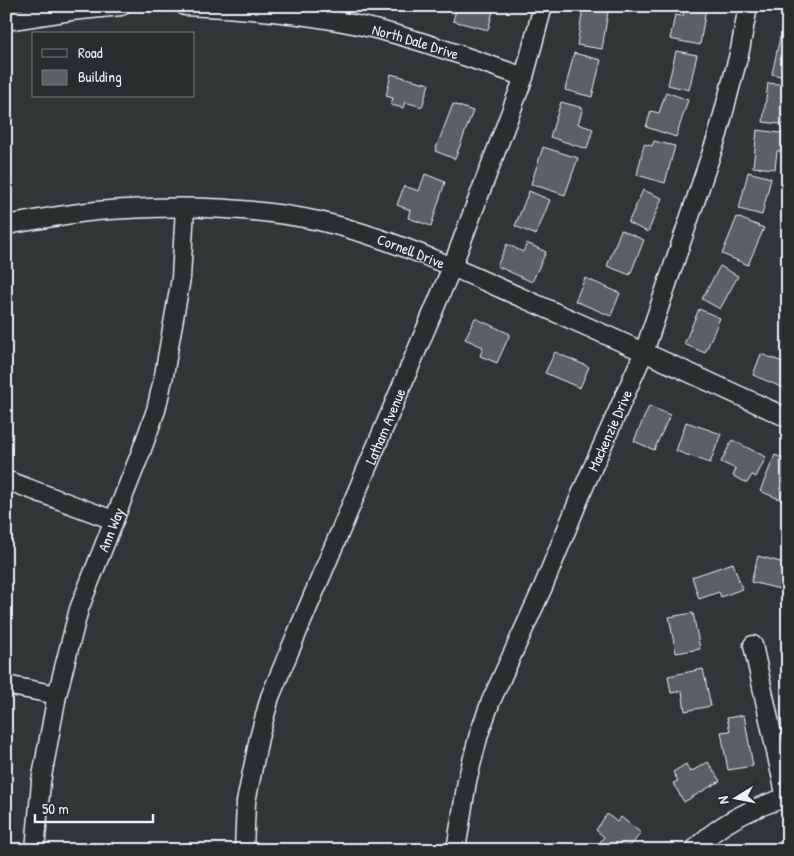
<svg xmlns="http://www.w3.org/2000/svg" width="794" height="856" viewBox="0 0 794 856" font-family="'Patrick Hand',sans-serif">
  <style>
    .building { fill: #5c6063; stroke: #e8f1f8 }
    .lines { fill: none; stroke-linecap: round; stroke-linejoin: round }
    .minor-casing { stroke: #e8f1f8; stroke-width: 21 }
    .minor { stroke: #2a2d2e; stroke-width: 18 }
    .labels { text-anchor: middle; dominant-baseline: central; stroke-width: 4; stroke-linejoin: round; paint-order: stroke }
    .street-label { font-size: 15px; fill: #e8f1f8; stroke: #2a2d2e }
  </style>
  <rect width="100%" height="100%" fill="#323536"/>
  <filter id="ink" filterUnits="userSpaceOnUse"><feTurbulence type="fractalNoise" baseFrequency=".02" numOctaves="2"/><feDisplacementMap in="SourceGraphic" scale="10" xChannelSelector="R" yChannelSelector="G"/><feConvolveMatrix kernelMatrix="1 2 1 2 8 2 1 2 1" color-interpolation-filters="sRGB"/></filter>
  <g filter="url(#ink)">
    <!-- building -->
    <g class="building">
      <polygon points="457,6 494,7 488,30 453,21"/>
      <polygon points="685,6 706,8 700,45 670,39 675,15 683,16"/>
      <polygon points="787,6 788,6 788,30 781,28"/>
      <polygon points="583,8 608,12 602,49 577,45"/>
      <polygon points="780,37 788,39 788,78 772,74"/>
      <polygon points="676,51 697,55 689,90 668,85"/>
      <polygon points="574,53 601,60 592,97 565,90"/>
      <polygon points="391,74 429,84 422,107 405,102 403,108 391,105 393,98 386,96"/>
      <polygon points="768,83 788,85 788,125 763,122"/>
      <polygon points="666,92 688,100 676,137 646,127 651,111 659,113"/>
      <polygon points="561,102 583,108 578,124 593,129 587,149 550,137"/>
      <polygon points="453,104 473,111 455,159 435,151"/>
      <polygon points="757,130 788,134 788,152 777,151 775,169 753,167"/>
      <polygon points="654,141 675,146 665,183 637,175 644,144 652,146"/>
      <polygon points="543,147 578,158 565,195 531,184"/>
      <polygon points="748,172 771,178 762,215 739,209"/>
      <polygon points="425,174 445,182 431,226 408,218 410,210 397,205 404,186 419,191"/>
      <polygon points="643,190 662,198 648,232 628,223"/>
      <polygon points="529,191 550,200 536,235 515,226"/>
      <polygon points="737,217 764,228 748,265 722,254"/>
      <polygon points="621,230 644,240 630,275 607,266"/>
      <polygon points="527,243 546,252 532,282 497,266 507,244 523,252"/>
      <polygon points="720,266 738,276 720,309 702,299"/>
      <polygon points="585,278 620,293 611,316 575,301"/>
      <polygon points="699,309 720,318 705,353 684,344"/>
      <polygon points="475,318 510,334 497,363 480,356 483,347 465,339"/>
      <polygon points="555,352 589,367 580,388 545,373"/>
      <polygon points="761,354 788,364 788,390 753,375"/>
      <polygon points="649,406 670,415 654,450 634,441"/>
      <polygon points="686,422 721,434 710,463 676,451"/>
      <polygon points="732,440 766,457 756,477 752,475 747,483 733,476 736,469 721,462"/>
      <polygon points="775,455 788,460 788,491 784,501 760,491"/>
      <polygon points="758,556 788,564 788,591 751,582"/>
      <polygon points="733,563 742,589 721,597 719,592 699,599 692,577"/>
      <polygon points="693,613 700,649 676,653 669,617"/>
      <polygon points="703,669 711,706 685,711 682,691 671,693 668,676"/>
      <polygon points="744,715 753,766 728,770 721,732 730,731 727,718"/>
      <polygon points="708,762 720,781 684,802 673,783 678,781 673,772 686,764 690,772"/>
      <polygon points="607,814 617,822 621,817 641,833 627,850 594,850 604,837 596,830"/>
    </g>
    <g class="lines">
      <defs>
        <g id="minor">
          <path id="s1" d="M185,6c51,2 102,6 152,15 64,11 126,35 187,56"/>
          <polyline points="6,21 71,11 121,6"/>
          <path id="s2" d="M6,225c30,-5 60,-11 90,-14 72,-6 152,-5 223,10 70,16 136,47 201,76 90,39 179,80 268,121"/>
          <polyline points="6,480 113,520"/>
          <polyline points="753,645 786,798"/>
          <polyline points="6,685 57,695"/>
          <path id="s3" d="M35,850l6,-68 16,-87 22,-86 62,-157 15,-42 8,-35 17,-97 4,-70"/>
          <path id="s4" d="M244,850l2,-48 13,-64 11,-41 182,-430 72,-190 19,-71"/>
          <path id="s5" d="M456,850l11,-69 12,-47 12,-33 52,-114 41,-100 60,-135 74,-218 22,-84 8,-44"/>
          <path d="M694,850c24,-26 60,-43 94,-53"/>
        </g>
      </defs>
      <!-- minor casing -->
      <use href="#minor" class="minor-casing"/>
      <!-- minor -->
      <use href="#minor" class="minor"/>
    </g>
  </g>
  <g class="labels">
    <!-- street labels -->
    <g class="street-label">
      <text stroke="none"><textPath href="#s1" startOffset="234">North Dale Drive</textPath></text>
      <text stroke="none"><textPath href="#s2" startOffset="412">Cornell Drive</textPath></text>
      <text stroke="none"><textPath href="#s4" startOffset="450">Latham Avenue</textPath></text>
      <text stroke="none"><textPath href="#s5" startOffset="449">Mackenzie Drive</textPath></text>
      <text stroke="none"><textPath href="#s3" startOffset="331">Ann Way</textPath></text>
    </g>
  </g>
  <!-- margin -->
  <rect width="794" height="856" fill="none" stroke="#2a2d2e" stroke-width="25"/>
  <rect x="12" y="12" width="769" height="831" fill="none" stroke="#e8f1f8" stroke-width="2" filter="url(#ink)"/>
  <!-- legend -->
  <rect x="32" y="32" width="162" height="65" fill="#2a2d2e" stroke="#767b7f"/>
  <rect x="42" y="49" width="25" height="8" fill="#2a2d2e" stroke="#767b7f"/>
  <text x="78" y="58" font-size="15" fill="#e8f1f8">Road</text>
  <rect x="42" y="70" width="25" height="15" fill="#5c6063" stroke="#767b7f"/>
  <text x="78" y="82" font-size="15" fill="#e8f1f8">Building</text>
  <!-- north arrow -->
  <g transform="translate(736 798) rotate(260)" stroke="#2a2d2e" stroke-width="4" paint-order="stroke">
  <path d="M0-4L9 19L0 12L-9 19Z" fill="#e8f1f8"/>
  <text y="-8" font-size="14" font-weight="bold" text-anchor="middle" fill="#e8f1f8">N</text>
  </g>
  <!-- scale -->
  <path d="M35 814v8h118v-8" fill="none" stroke="#e8f1f8" stroke-width="2.5"/>
  <text x="42" y="814" font-size="15" fill="#e8f1f8" stroke="#2a2d2e" stroke-width="4" paint-order="stroke">50 m</text>
</svg>
